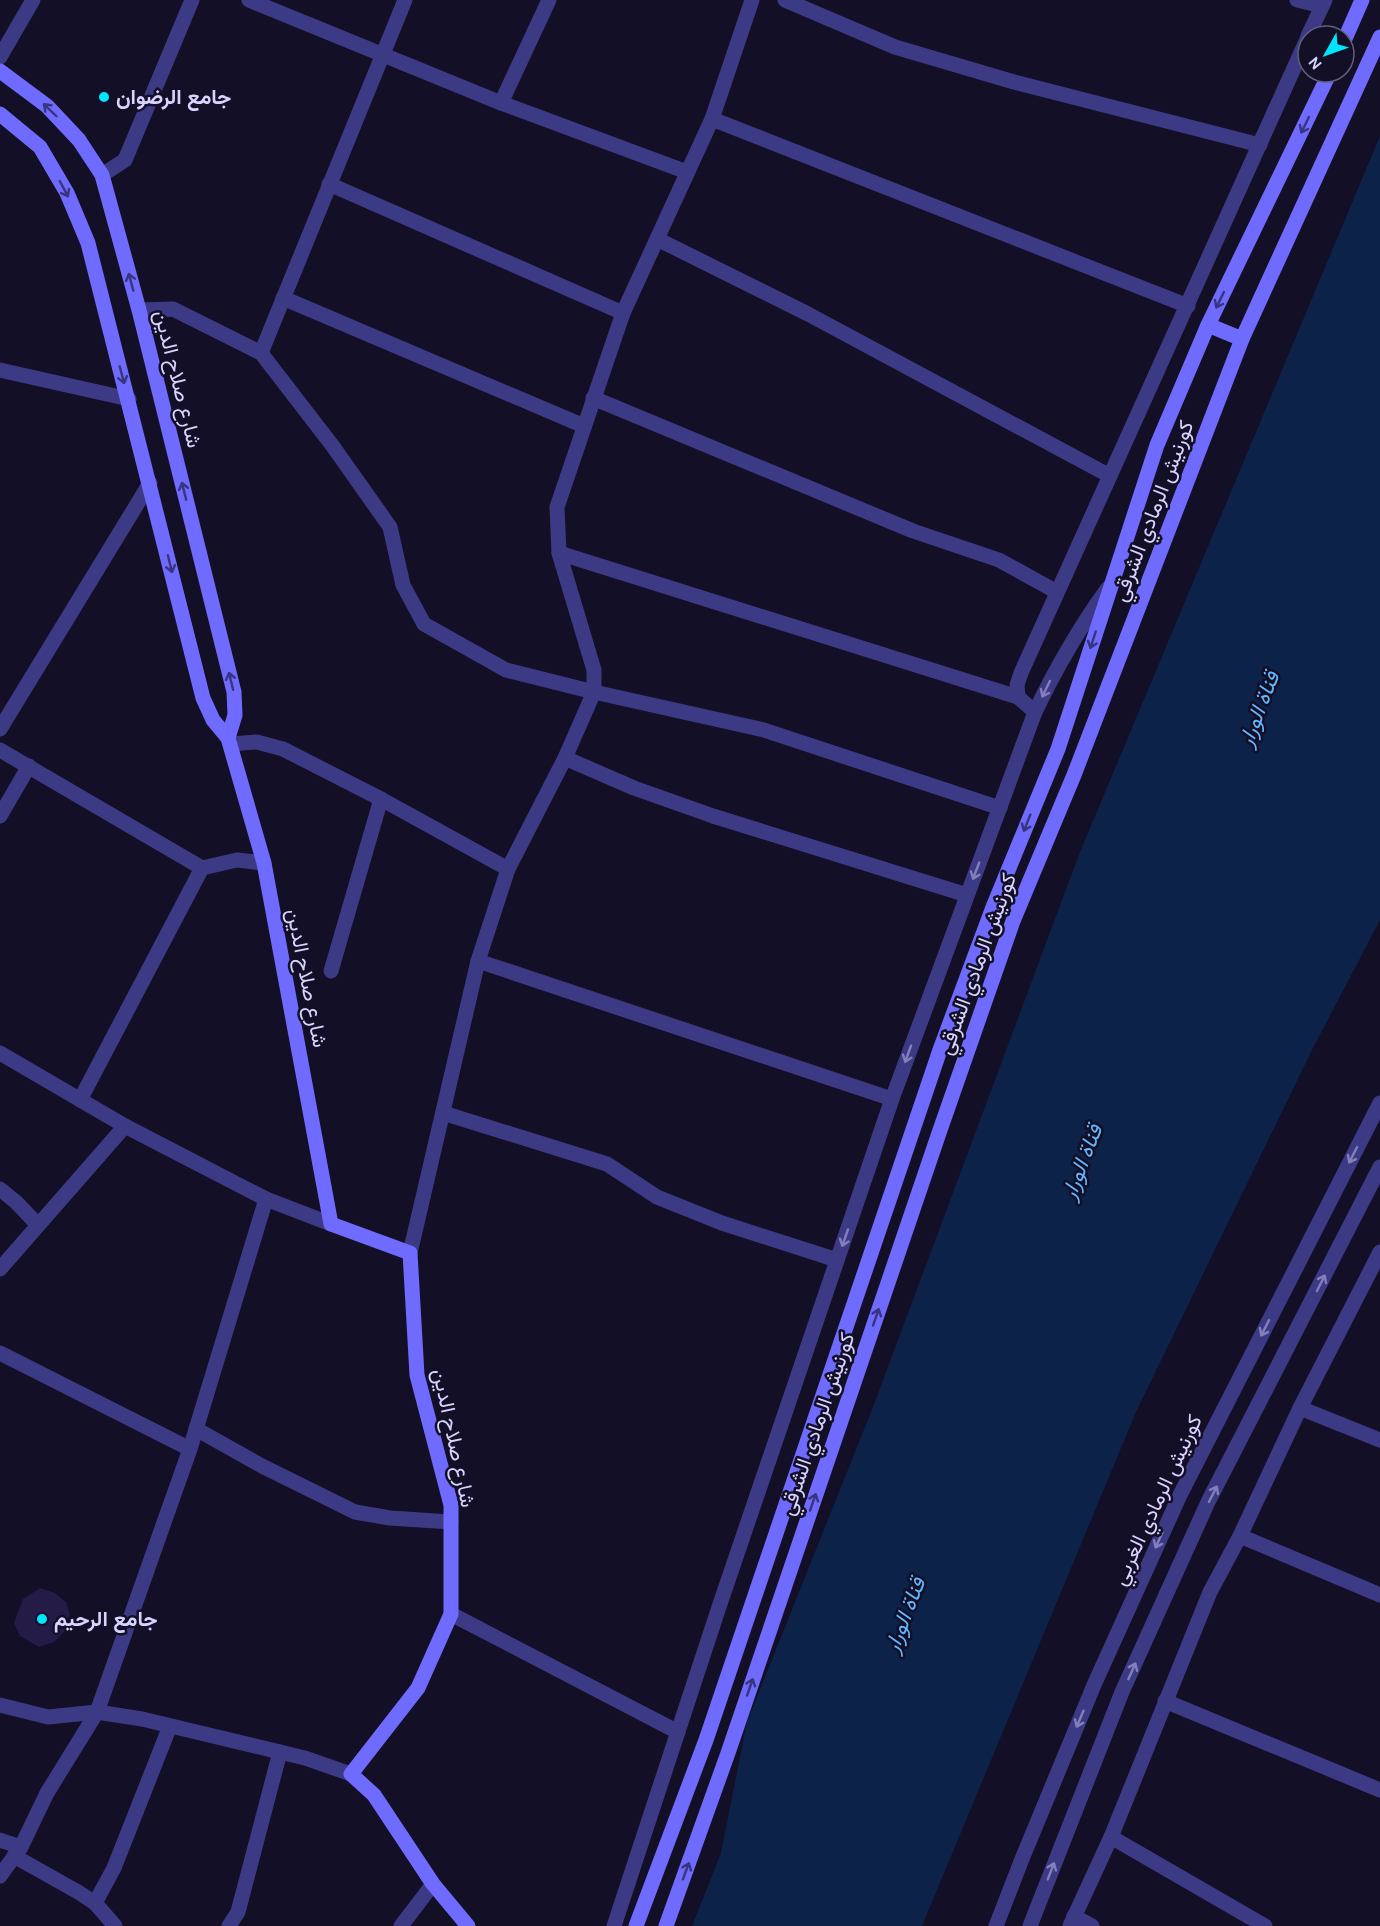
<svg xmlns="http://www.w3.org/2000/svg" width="1380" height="1926" viewBox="0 0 1380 1926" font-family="Karla,Vazirmatn,sans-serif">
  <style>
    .water { fill: #0c2248 }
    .building { fill: #241b47 }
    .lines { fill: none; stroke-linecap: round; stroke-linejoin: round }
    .street { stroke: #3d3a85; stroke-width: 15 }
    .secondary { stroke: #6f6bff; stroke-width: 15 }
    .oneway { stroke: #38347d }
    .oneway2 { stroke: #837fbc }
    .poi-dot { fill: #00e5ff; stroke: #130f26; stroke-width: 2 }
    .labels { text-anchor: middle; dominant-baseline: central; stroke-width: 5; stroke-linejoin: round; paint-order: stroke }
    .poi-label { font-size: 21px; font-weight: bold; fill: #d9d4ff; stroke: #130f26; text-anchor: start }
    .street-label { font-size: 21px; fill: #d9d4ff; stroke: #130f26 }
    .water-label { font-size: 22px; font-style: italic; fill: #62b6ff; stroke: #130f26 }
  </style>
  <rect width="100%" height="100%" fill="#130f26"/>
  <!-- water -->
  <polygon class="water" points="1380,136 1380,920 1313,1048 1136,1412 922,1926 692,1926 721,1853 747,1722 873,1407 1080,852"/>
  <!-- building -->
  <polygon class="building" points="40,1588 55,1593 66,1602 70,1615 64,1632 54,1642 39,1647 20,1636 14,1623 23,1599"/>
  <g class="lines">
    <!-- street -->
    <g class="street">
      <polyline points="249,0 501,103 687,172"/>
      <polyline points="785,0 895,47 1014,82 1260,145"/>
      <polyline points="1297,0 1322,6"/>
      <polyline points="1308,36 1325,0"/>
      <polyline points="0,57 33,0"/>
      <polyline points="501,103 549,0"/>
      <polyline points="712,119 1188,306"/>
      <polyline points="102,175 125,160 192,0"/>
      <polyline points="329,184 623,313"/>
      <polyline points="657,239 808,314 1110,476"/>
      <polyline points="283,298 584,426"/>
      <polyline points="139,310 173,309 261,353 332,445 390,527 403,585 424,624 506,670 594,692 764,730 1000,808"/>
      <polyline points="261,353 405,0"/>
      <polyline points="0,370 129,399"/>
      <polyline points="593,398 913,531 999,560 1057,592"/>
      <polyline points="559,553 1018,697"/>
      <polyline points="1035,712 1018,697 1017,685 1021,673 1308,37"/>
      <polyline points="0,729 150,483"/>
      <polyline points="230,744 257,742 283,749 381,799 508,869"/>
      <polyline points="0,750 202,868 237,860 264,863"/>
      <polyline points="565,758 634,788 713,816 967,895"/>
      <polyline points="0,816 29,766"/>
      <polyline points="478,961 892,1099"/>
      <polyline points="331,971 381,799"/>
      <polyline points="0,1053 125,1126 266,1199 331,1224"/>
      <polyline points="80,1100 202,868"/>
      <polyline points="443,1113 607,1164 657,1197 722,1223 837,1260"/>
      <polyline points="0,1189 16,1202 38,1225"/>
      <polyline points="410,1253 478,961 508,869 565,758 594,692 594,670 559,553 557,507 623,313 712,119 752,0"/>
      <polyline points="0,1269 125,1126"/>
      <polyline points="0,1353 190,1449"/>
      <polyline points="1300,1408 1380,1440"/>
      <polyline points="196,1429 262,1466 355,1512 390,1518 451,1522"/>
      <polyline points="1240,1536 1380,1595"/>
      <polyline points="451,1614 678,1732"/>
      <polyline points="1165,1701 1380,1790"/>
      <polyline points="0,1705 48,1717 97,1712 142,1719 305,1758 351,1774"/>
      <polyline points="1111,1837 1265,1926"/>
      <polyline points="0,1840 21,1847"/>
      <polyline points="14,1856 78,1892 95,1903 115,1926"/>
      <polyline points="0,1876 21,1847 47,1793 97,1712 190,1449 266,1199"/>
      <polyline points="95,1903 114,1868 170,1726"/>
      <polyline points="1074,1916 1092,1926"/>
      <polyline points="229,1926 238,1912 280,1752"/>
      <polyline points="401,1926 433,1884"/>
      <path d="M614,1926l106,-322 172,-505 143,-387c21,-44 44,-84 73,-124"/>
      <polyline points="996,1926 1022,1859 1094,1685 1180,1495 1380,1103"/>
      <polyline points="1030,1926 1122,1692 1208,1502 1380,1167"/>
      <polyline points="1070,1926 1111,1837 1210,1592 1240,1536 1300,1408 1380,1252"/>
    </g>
    <!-- secondary -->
    <g class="secondary">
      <polyline points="1344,41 1362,0"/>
      <polyline points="0,71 47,106 79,140 102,175 139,310 234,692 235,715 228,738"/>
      <polyline points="0,114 40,147 67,193 88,243 203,698 213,720 228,738 264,863 331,1224 410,1253 417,1375 451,1505 451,1614 418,1688 351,1774 374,1795 433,1884 468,1926"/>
      <polyline points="1208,325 1242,339"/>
      <polyline points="636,1926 706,1740 941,1047 993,907 1058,749 1157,445 1208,325 1330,72"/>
      <polyline points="666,1926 728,1753 939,1133 1013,921 1074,775 1242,339 1380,37"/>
    </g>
  </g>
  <!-- one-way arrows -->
  <defs><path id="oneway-shaft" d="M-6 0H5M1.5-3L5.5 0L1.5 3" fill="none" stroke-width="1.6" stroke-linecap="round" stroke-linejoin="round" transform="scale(1.5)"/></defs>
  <g class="oneway">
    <use href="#oneway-shaft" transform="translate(50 110) rotate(-136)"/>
    <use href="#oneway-shaft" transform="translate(1305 125) rotate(116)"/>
    <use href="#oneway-shaft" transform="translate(64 189) rotate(62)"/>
    <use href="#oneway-shaft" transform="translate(131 282) rotate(-105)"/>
    <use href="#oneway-shaft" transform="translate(1220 300) rotate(116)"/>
    <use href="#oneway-shaft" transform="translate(122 375) rotate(75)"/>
    <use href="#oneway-shaft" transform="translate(184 491) rotate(-104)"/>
    <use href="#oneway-shaft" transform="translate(170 564) rotate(76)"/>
    <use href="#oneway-shaft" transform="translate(1093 640) rotate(108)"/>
    <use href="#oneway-shaft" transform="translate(231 681) rotate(-104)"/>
    <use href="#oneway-shaft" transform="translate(1027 823) rotate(112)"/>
    <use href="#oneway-shaft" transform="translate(876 1317) rotate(-71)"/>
    <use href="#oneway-shaft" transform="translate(813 1502) rotate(-71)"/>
    <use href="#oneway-shaft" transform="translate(750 1687) rotate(-71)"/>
    <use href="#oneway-shaft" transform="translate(686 1871) rotate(-70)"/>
  </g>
  <g class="oneway2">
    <use href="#oneway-shaft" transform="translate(1046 689) rotate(116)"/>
    <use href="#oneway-shaft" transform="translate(976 871) rotate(111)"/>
    <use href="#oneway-shaft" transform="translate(908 1054) rotate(110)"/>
    <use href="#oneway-shaft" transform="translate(1353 1155) rotate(117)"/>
    <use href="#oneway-shaft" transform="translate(845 1238) rotate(109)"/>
    <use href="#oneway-shaft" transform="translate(1321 1283) rotate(-63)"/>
    <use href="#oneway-shaft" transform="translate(1265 1328) rotate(117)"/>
    <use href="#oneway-shaft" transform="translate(1213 1494) rotate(-63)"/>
    <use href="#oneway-shaft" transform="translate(1159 1540) rotate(114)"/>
    <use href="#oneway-shaft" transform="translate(1132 1671) rotate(-66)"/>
    <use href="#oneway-shaft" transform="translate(1080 1719) rotate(113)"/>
    <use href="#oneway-shaft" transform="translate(1051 1871) rotate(-69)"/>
  </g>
  <!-- markers -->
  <g class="poi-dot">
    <circle cx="104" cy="97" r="6"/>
    <circle cx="42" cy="1619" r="6"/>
  </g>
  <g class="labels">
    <!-- poi labels -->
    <g class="poi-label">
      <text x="116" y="97">جامع الرضوان</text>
      <text x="54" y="1619">جامع الرحيم</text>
    </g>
    <!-- street labels -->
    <g class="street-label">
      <text transform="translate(178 379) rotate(76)">شارع صلاح الدين</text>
      <text transform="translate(1153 511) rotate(-69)">كورنيش الرمادي الشرقي</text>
      <text transform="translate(977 964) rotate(-70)">كورنيش الرمادي الشرقي</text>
      <text transform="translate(307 978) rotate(79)">شارع صلاح الدين</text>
      <text transform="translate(817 1424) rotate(-71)">كورنيش الرمادي الشرقي</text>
      <text transform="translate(454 1438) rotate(78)">شارع صلاح الدين</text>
      <text transform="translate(1157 1500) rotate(-65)">كورنيش الرمادي الغربي</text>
    </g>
    <!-- water labels -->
    <g class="water-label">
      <text transform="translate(1259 709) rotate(-69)">قناة الورار</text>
      <text transform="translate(1082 1162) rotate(-69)">قناة الورار</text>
      <text transform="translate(905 1615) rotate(-69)">قناة الورار</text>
    </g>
  </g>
  <!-- north arrow -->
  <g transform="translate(1326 54) rotate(230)"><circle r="28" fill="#130f26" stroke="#625e7d" stroke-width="1.5"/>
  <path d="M0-4.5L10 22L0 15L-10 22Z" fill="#00e5ff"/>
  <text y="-9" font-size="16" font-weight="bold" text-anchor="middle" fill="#d9d4ff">N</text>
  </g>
</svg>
